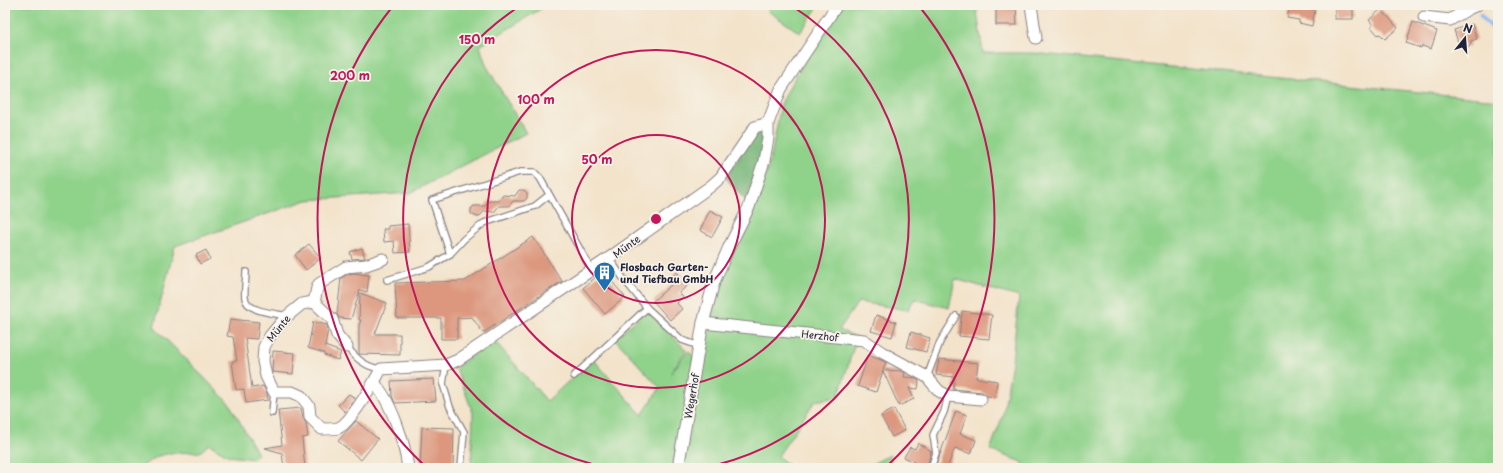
<svg xmlns="http://www.w3.org/2000/svg" width="1503" height="473" viewBox="0 0 1503 473" font-family="'Playpen Sans',sans-serif">
  <style>
    .green { fill: #8fd28a; stroke: #587a62 }
    .forest { fill: #73b476; stroke: #4a6b58 }
    .lines { fill: none; stroke-linecap: round; stroke-linejoin: round }
    .stream { stroke: #86bbf5; stroke-width: 3.5 }
    .building { fill: #dc977e }
    .lane-casing { stroke: #8a8283; stroke-width: 8 }
    .street-casing { stroke: #8a8283; stroke-width: 13 }
    .lane { stroke: #fff; stroke-width: 5.5 }
    .street { stroke: #fff; stroke-width: 11 }
    .ring { fill: none; stroke: #c2185b; stroke-width: 2 }
    .labels { text-anchor: middle; dominant-baseline: central; stroke-width: 3.5; stroke-linejoin: round; paint-order: stroke }
    .street-label { font-size: 10px; fill: #22223b; stroke: #f7f3e8 }
    .poi-label { font-size: 10px; font-weight: bold; fill: #22223b; stroke: #f7f3e8; text-anchor: start }
    .centre { fill: #c2185b; stroke: #f7f3e8; stroke-width: 2 }
    .ring-label { font-size: 12px; text-anchor: middle; font-weight: bold; fill: #c2185b; stroke: #f7f3e8; stroke-width: 3.5; stroke-linejoin: round; paint-order: stroke }
  </style>
  <rect width="100%" height="100%" fill="#f7f3e8"/>
  <filter id="ink" filterUnits="userSpaceOnUse"><feTurbulence type="fractalNoise" baseFrequency=".025" numOctaves="2"/><feDisplacementMap in="SourceGraphic" scale="8" xChannelSelector="R" yChannelSelector="G"/><feConvolveMatrix kernelMatrix="1 2 1 2 8 2 1 2 1" color-interpolation-filters="sRGB"/></filter>
  <filter id="wash" filterUnits="userSpaceOnUse"><feTurbulence type="fractalNoise" baseFrequency=".012" numOctaves="4" result="noise"/><feDisplacementMap in="SourceGraphic" scale="16" xChannelSelector="R" yChannelSelector="G"/><feGaussianBlur stdDeviation="0.9" result="paint"/><feColorMatrix in="noise" values="0 0 0 0 0 0 0 0 0 0 0 0 0 0 0 0 0 1.4 0 .05"/><feComposite in="paint" operator="in"/></filter>
  <g filter="url(#wash)">
    <rect width="100%" height="100%" fill="#f3e3cb"/>
    <!-- green -->
    <g class="green">
      <polygon points="5,5 547,5 480,46 486,65 526,133 410,193 307,200 175,246 154,327 229,403 258,454 253,459 229,456 209,444 200,452 171,453 158,456 139,468 5,468"/>
      <polygon points="772,5 819,5 800,33 768,11"/>
      <polygon points="842,5 976,5 983,53 1033,53 1498,100 1498,468 1023,468 1024,463 990,450 1003,415 1012,362 1019,297 955,279 949,308 914,299 908,310 858,302 839,330 857,337 838,397 815,401 778,456 791,468 683,468 707,335 725,267 761,191 772,152 781,104 792,82"/>
      <polygon points="647,310 686,350 671,373 688,351 694,356 673,468 471,468 473,413 456,368 493,339 547,401 593,359 642,415 660,388 615,339"/>
      <polygon points="890,455 892,468 864,468"/>
    </g>
    <!-- forest -->
    <polygon class="forest" points="754,133 763,134 762,150 747,201 739,194 726,178"/>
    <g class="lines">
      <!-- stream -->
      <polyline class="stream" points="1480,15 1498,34"/>
    </g>
    <g id="blocks">
      <!-- building -->
      <g class="building">
        <polygon points="996,5 1016,5 1017,25 996,25"/>
        <polygon points="1290,5 1316,5 1312,26 1299,23 1299,20 1287,18"/>
        <rect x="1335" y="5" width="18" height="14"/>
        <polygon points="1381,9 1398,28 1385,39 1380,34 1378,35 1371,27 1373,25 1369,20"/>
        <polygon points="1413,22 1437,31 1431,49 1422,46 1421,48 1406,43"/>
        <polygon points="1472,24 1477,39 1471,41 1469,47 1463,43 1459,45 1454,30"/>
        <polygon points="519,190 524,190 527,193 527,198 524,201 513,201 509,206 499,206 494,212 484,211 481,215 477,217 471,214 471,209 474,206 485,206 489,201 499,201 503,195 515,196"/>
        <polygon points="710,210 723,217 712,237 700,230"/>
        <polygon points="408,224 410,252 395,253 394,241 384,242 383,229 388,229 388,226"/>
        <polygon points="533,237 562,281 483,333 472,317 457,318 457,339 441,339 441,318 397,318 395,283 465,281"/>
        <polygon points="309,244 321,258 306,270 295,255"/>
        <polygon points="362,248 365,258 352,259 350,252"/>
        <polygon points="206,250 210,259 200,264 196,255"/>
        <polygon points="603,271 625,297 605,314 583,288"/>
        <polygon points="677,272 688,285 679,293 683,297 677,303 682,309 670,320 653,301 671,285 667,281"/>
        <polygon points="353,273 369,275 367,292 360,290 351,319 339,318 337,314 341,278 348,274"/>
        <polygon points="360,293 387,303 375,334 400,334 400,355 359,354 359,325 361,320 359,320"/>
        <polygon points="962,311 992,315 989,339 959,336"/>
        <polygon points="876,315 896,322 892,337 871,331"/>
        <polygon points="230,319 259,322 257,339 245,338 252,388 263,386 267,393 268,400 246,403 244,389 236,390 232,361 237,361 233,337 227,336"/>
        <polygon points="313,322 327,325 328,329 325,346 341,352 338,360 324,355 324,353 308,348"/>
        <polygon points="911,332 930,338 926,352 907,347"/>
        <polygon points="273,351 295,353 293,374 272,372"/>
        <polygon points="868,355 886,362 883,370 902,371 905,373 904,377 915,378 919,381 918,389 909,388 914,399 899,406 883,371 876,392 858,386"/>
        <polygon points="939,359 978,363 976,378 997,381 995,397 987,396 982,392 953,389 955,377 936,375"/>
        <polygon points="434,379 436,401 395,403 392,396 391,381"/>
        <polygon points="349,394 355,398 345,412 338,405"/>
        <polygon points="301,408 303,418 306,423 308,437 302,438 305,468 284,468 282,453 265,448 282,445 278,410"/>
        <polygon points="894,409 905,430 892,437 881,416"/>
        <polygon points="956,411 967,415 960,434 976,440 971,454 955,448 947,468 935,468"/>
        <polygon points="356,421 378,439 361,460 338,441"/>
        <polygon points="422,427 454,428 453,468 420,468"/>
        <polygon points="918,443 931,451 927,468 911,468 914,462 904,457 910,447 915,449"/>
      </g>
    </g>
  </g>
  <g filter="url(#ink)">
    <use href="#blocks" fill-opacity="0" stroke="#8a8283" stroke-width="1"/>
    <g class="lines">
      <defs>
        <g id="lane">
          <polyline points="450,254 432,200 520,172 534,172 540,178 591,269"/>
          <path d="M246,272c0,8 -2,18 -1,26 2,14 30,15 42,18"/>
          <polyline points="387,280 429,267 450,254 464,239 484,223 535,206 549,195"/>
          <polyline points="647,308 682,340 699,346"/>
          <path d="M347,347c9,11 18,20 34,22"/>
          <polyline points="446,365 443,384 450,407 464,432 461,468"/>
          <polyline points="574,376 647,308 623,278 609,258"/>
          <polyline points="927,377 940,342 956,316"/>
          <polyline points="272,413 274,392"/>
          <polyline points="931,468 936,453 933,435 944,412 948,396"/>
        </g>
        <g id="street">
          <polyline points="1031,5 1036,38"/>
          <polyline points="1424,17 1450,20 1468,9 1477,5"/>
          <polyline points="314,302 317,288 319,284 346,267 366,265 383,259"/>
          <polyline points="703,323 864,340 883,353 927,377 939,391 948,396 981,399"/>
          <path d="M347,347l-10,-12 -5,-16 -18,-17 -12,2 -16,13 -16,19 -6,11 -1,14 3,15 8,16h18l9,4 8,10 1,11 12,12c5,0 11,0 16,-1 12,-4 37,-47 43,-59l65,-4 12,-5 151,-102 102,-72 10,-9 34,-50 13,-4"/>
          <path d="M374,383c17,17 31,61 34,85"/>
          <polyline points="678,468 703,323 714,282 729,247 749,207 764,161 768,138 768,123 781,89 837,5"/>
        </g>
      </defs>
      <!-- lane casing -->
      <use href="#lane" class="lane-casing"/>
      <!-- street casing -->
      <use href="#street" class="street-casing"/>
      <!-- lane -->
      <use href="#lane" class="lane"/>
      <!-- street -->
      <use href="#street" class="street"/>
    </g>
  </g>
  <!-- distance rings -->
  <g class="ring">
    <circle cx="656" cy="219" r="84"/>
    <circle cx="656" cy="219" r="169"/>
    <path d="M610 468A253 253 0 0 1 520 6M792 6A253 253 0 0 1 702 468"/>
    <path d="M425 466A338 338 0 0 1 393 6M919 6A338 338 0 0 1 887 466"/>
  </g>
  <!-- icons -->
  <defs>
    <symbol id="building-pin" viewBox="-11 -11 22 30"><path d="M0 17L-7.5 6A9.5 9.5 0 1 1 7.5 6Z" fill="#1f6fb2" stroke="#f7f3e8"/><path d="M-4-6H4V6H1V3H-1V6H-4ZM-2.5-4.3h1.7v1.8h-1.7ZM.8-4.3h1.7v1.8H.8ZM-2.5-1h1.7V.8h-1.7ZM.8-1h1.7V.8H.8Z" fill="#fff"/></symbol>
  </defs>
  <g fill-rule="evenodd">
    <use href="#building-pin" x="592" y="260" width="25" height="34"/>
  </g>
  <g class="labels">
    <!-- street labels -->
    <g class="street-label">
      <text transform="translate(626 246) rotate(-36)">Münte</text>
      <text transform="translate(278 328) rotate(-51)">Münte</text>
      <text transform="translate(820 335) rotate(6)">Herzhof</text>
      <text transform="translate(691 396) rotate(-80)">Wegerhof</text>
    </g>
    <!-- poi labels -->
    <g class="poi-label">
      <text x="620" y="266">Flosbach Garten-<tspan x="620" dy="12">und Tiefbau GmbH</tspan></text>
    </g>
  </g>
  <circle cx="656" cy="219" r="6" class="centre"/>
  <g class="ring-label">
    <text x="477" y="44">150 m</text>
    <text x="350" y="80">200 m</text>
    <text x="536" y="104">100 m</text>
    <text x="597" y="164">50 m</text>
  </g>
  <!-- margin -->
  <rect width="1503" height="473" fill="none" stroke="#f7f3e8" stroke-width="20"/>
  <!-- north arrow -->
  <g transform="translate(1465 38) rotate(17)" stroke="#f7f3e8" stroke-width="3" paint-order="stroke">
  <path d="M0-3L7 15L0 10L-7 15Z" fill="#22223b"/>
  <text y="-6" font-size="11" font-weight="bold" text-anchor="middle" fill="#22223b">N</text>
  </g>
</svg>
